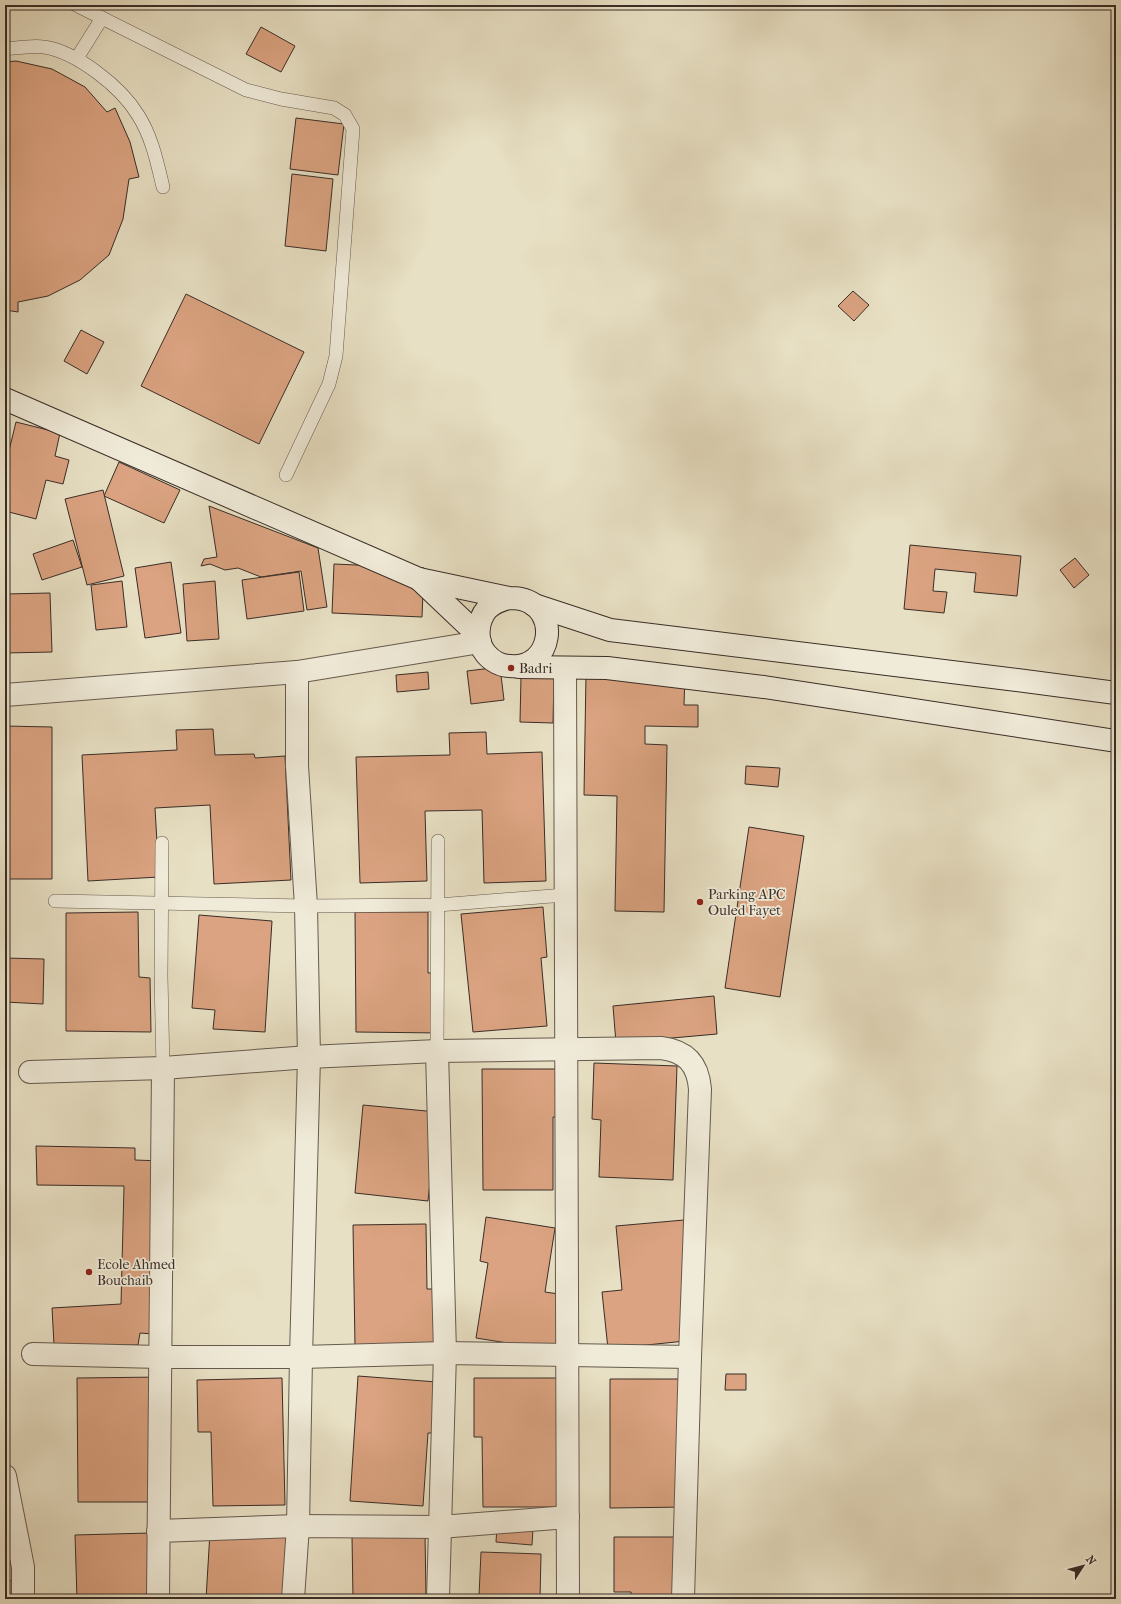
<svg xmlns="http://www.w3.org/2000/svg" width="1121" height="1604" viewBox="0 0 1121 1604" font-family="'IM FELL French Canon',serif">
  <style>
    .building { fill: #dba381; stroke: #392d27 }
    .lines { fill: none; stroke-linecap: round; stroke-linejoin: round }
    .service-casing { stroke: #655a4e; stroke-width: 14 }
    .minor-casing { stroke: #655a4e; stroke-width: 24 }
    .tertiary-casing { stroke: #655a4e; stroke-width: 24 }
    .secondary-casing { stroke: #392d27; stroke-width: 24 }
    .service { stroke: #f0ebd9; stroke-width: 13 }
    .minor { stroke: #f0ebd9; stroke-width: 22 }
    .tertiary { stroke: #f0ebd9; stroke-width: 22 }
    .secondary { stroke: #f0ebd9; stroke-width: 22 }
    .poi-dot { fill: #8f2418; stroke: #f0ebd9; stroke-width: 1.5 }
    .labels { text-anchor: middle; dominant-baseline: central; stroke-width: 3.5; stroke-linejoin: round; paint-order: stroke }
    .poi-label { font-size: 14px; fill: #392d27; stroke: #f0ebd9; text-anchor: start }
  </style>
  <rect width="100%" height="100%" fill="#e8e0c4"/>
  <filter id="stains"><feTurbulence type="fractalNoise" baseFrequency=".005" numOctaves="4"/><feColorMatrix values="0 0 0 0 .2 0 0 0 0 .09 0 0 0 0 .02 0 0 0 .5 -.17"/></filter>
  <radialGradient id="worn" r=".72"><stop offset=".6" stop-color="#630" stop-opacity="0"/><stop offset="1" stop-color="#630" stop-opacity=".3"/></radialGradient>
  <!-- building -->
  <g class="building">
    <polygon points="261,27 295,46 281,72 246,54"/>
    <polygon points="16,61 52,69 85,87 107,112 115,108 130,142 139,177 129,179 123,219 109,255 80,280 48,296 18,302 18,312 5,310 5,62"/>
    <polygon points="296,118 344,124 338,175 290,169"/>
    <polygon points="292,174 333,179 326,251 285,246"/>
    <polygon points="853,291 869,305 854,321 838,306"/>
    <polygon points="186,294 304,352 259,444 141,386"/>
    <polygon points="81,330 104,342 87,374 64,361"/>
    <polygon points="16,422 60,433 55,456 69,460 63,484 46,480 36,519 5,511 5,467"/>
    <polygon points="119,462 180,490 164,523 104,496"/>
    <polygon points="103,490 124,576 87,585 65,499"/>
    <polygon points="209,506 318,548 327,607 307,610 301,571 261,577 238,568 225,570 210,564 201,566 204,559 217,557"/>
    <polygon points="73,540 82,567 42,580 33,554"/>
    <polygon points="910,545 1021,556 1017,596 974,592 976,573 935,569 933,591 947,592 944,613 904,609"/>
    <polygon points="1075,558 1089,575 1074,588 1060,570"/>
    <polygon points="171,562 181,633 145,638 135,568"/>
    <polygon points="334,564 424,568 422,617 332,613"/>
    <polygon points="299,572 304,611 247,619 242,580"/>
    <polygon points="122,581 127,627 96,630 91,585"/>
    <polygon points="215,581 219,639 187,641 183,584"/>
    <polygon points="50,593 52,652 5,653 5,594"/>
    <polygon points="500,667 504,700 471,704 467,671"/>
    <polygon points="428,672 429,689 397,692 396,675"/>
    <polygon points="586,674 685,676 684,705 698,705 698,727 645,726 645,744 667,745 664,912 615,911 617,796 584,795"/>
    <polygon points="521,676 554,677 553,723 520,722"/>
    <polygon points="5,726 52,727 52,879 5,879"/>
    <polygon points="213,729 215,755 254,754 255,758 285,756 291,880 214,884 210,805 155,808 159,877 88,881 82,755 177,750 176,730"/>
    <polygon points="486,732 487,754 542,752 546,881 484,883 482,810 425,811 427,881 360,883 356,757 450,755 449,733"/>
    <polygon points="746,766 780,768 778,787 745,784"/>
    <polygon points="749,827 804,836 780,997 725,988"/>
    <polygon points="543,907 547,957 541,958 547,1026 473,1032 461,914"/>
    <polygon points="138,912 139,977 150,978 151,1032 66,1031 66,913"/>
    <polygon points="355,912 428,912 428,973 440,973 440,1033 356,1032"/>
    <polygon points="199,915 272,921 265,1032 213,1029 215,1010 192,1008"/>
    <polygon points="5,958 44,959 43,1004 5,1002"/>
    <polygon points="714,996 717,1034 616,1043 613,1006"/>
    <polygon points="594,1063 677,1066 673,1180 599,1177 601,1120 592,1119"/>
    <polygon points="482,1069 564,1069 564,1117 553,1117 553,1190 483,1190"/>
    <polygon points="363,1105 437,1112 428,1201 355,1193"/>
    <polygon points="36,1146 135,1148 135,1160 162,1161 166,1335 140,1333 138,1345 54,1345 52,1308 121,1304 124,1186 37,1185"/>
    <polygon points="486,1217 555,1228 545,1292 566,1295 558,1351 476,1338 488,1263 480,1261"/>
    <polygon points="684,1220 695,1340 608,1349 602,1292 622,1290 616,1226"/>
    <polygon points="426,1224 427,1289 437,1289 438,1345 355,1346 353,1225"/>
    <polygon points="726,1374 746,1374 746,1390 725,1390"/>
    <polygon points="358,1376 437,1382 434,1433 428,1433 423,1506 350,1501"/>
    <polygon points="163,1377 152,1502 78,1502 77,1378"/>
    <polygon points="282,1378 285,1505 213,1506 211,1432 198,1432 197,1380"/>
    <polygon points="474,1378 558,1378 558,1507 483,1507 482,1437 474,1437"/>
    <polygon points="610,1379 688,1379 689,1507 610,1508"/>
    <polygon points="497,1526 533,1529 532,1545 496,1542"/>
    <polygon points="210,1532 287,1537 283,1599 206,1599"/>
    <polygon points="150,1533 160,1599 77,1599 75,1535"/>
    <polygon points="425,1535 426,1597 436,1596 436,1599 353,1599 352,1536"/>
    <polygon points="614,1537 687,1537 687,1599 631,1599 631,1592 614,1592"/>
    <polygon points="481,1552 541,1554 540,1599 491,1599 491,1597 479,1596"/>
    <polygon points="15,1580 15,1599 5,1599 5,1581"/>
  </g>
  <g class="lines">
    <defs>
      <g id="service">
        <polyline points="76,5 246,90 281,99 334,108 345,115 353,129 336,356 329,384 286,475"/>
        <path d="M5,49c11,-1 29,-4 39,-2 33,5 77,40 94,68 14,22 19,47 25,72"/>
        <polyline points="77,58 102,18"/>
        <polyline points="162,843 161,976 163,1068"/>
        <polyline points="55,901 306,906 438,905 565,895"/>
        <polyline points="437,1051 438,841"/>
      </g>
      <g id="minor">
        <polyline points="565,668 568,1599"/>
        <polyline points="437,1051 445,1353 438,1599"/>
        <path d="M30,1072l133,-4 146,-11 128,-6 224,-3c25,3 37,16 39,41l-10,268 -7,242"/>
        <polyline points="33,1354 160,1357 301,1357 445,1353 690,1357"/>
        <polyline points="5,1476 23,1567 23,1599"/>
        <polyline points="158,1531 298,1526 440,1527 568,1517"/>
        <polyline points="158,1599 163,1068"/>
        <polyline points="293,1599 298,1526 301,1357 309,1057 306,906 297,766 297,672"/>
      </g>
      <polyline id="tertiary" points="5,695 297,672 480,642"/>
      <g id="secondary">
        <path d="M5,399l414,180 90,19c4,0 8,0 12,1 40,9 32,71 -11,67 -9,0 -18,-5 -24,-12 -11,-13 -9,-33 1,-45 6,-6 14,-9 22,-11"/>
        <polyline points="419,579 478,635"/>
        <polyline points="534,605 610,630 1017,680 1116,693"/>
        <polyline points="519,667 607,668 764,687 1116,741"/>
      </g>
    </defs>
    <!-- service casing -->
    <use href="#service" class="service-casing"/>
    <!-- minor casing -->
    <use href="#minor" class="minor-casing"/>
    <!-- tertiary casing -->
    <use href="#tertiary" class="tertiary-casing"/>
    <!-- secondary casing -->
    <use href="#secondary" class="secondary-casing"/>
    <!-- service -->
    <use href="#service" class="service"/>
    <!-- minor -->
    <use href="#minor" class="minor"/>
    <!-- tertiary -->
    <use href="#tertiary" class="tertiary"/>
    <!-- secondary -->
    <use href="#secondary" class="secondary"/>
  </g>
  <!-- markers -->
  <g class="poi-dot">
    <circle cx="511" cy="668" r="4"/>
    <circle cx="700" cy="902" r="4"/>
    <circle cx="89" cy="1272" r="4"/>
  </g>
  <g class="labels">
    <!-- poi labels -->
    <g class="poi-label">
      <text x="519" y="668">Badri</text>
      <text x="708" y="894">Parking APC<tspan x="708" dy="16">Ouled Fayet</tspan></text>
      <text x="97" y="1264">Ecole Ahmed<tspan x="97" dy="16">Bouchaib</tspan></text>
    </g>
  </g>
  <!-- margin -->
  <rect width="1121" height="1604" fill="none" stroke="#e8e0c4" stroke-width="20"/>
  <rect x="6" y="6" width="1109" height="1592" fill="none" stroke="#392d27" stroke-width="2"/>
  <rect x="10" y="10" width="1101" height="1584" fill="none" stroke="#392d27"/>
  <!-- north arrow -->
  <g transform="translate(1083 1566) rotate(54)" stroke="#f0ebd9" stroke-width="3" paint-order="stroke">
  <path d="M0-3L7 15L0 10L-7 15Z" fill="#392d27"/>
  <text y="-6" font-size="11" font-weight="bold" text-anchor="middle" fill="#392d27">N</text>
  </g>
  <rect width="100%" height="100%" filter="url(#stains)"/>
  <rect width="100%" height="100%" fill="url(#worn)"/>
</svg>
